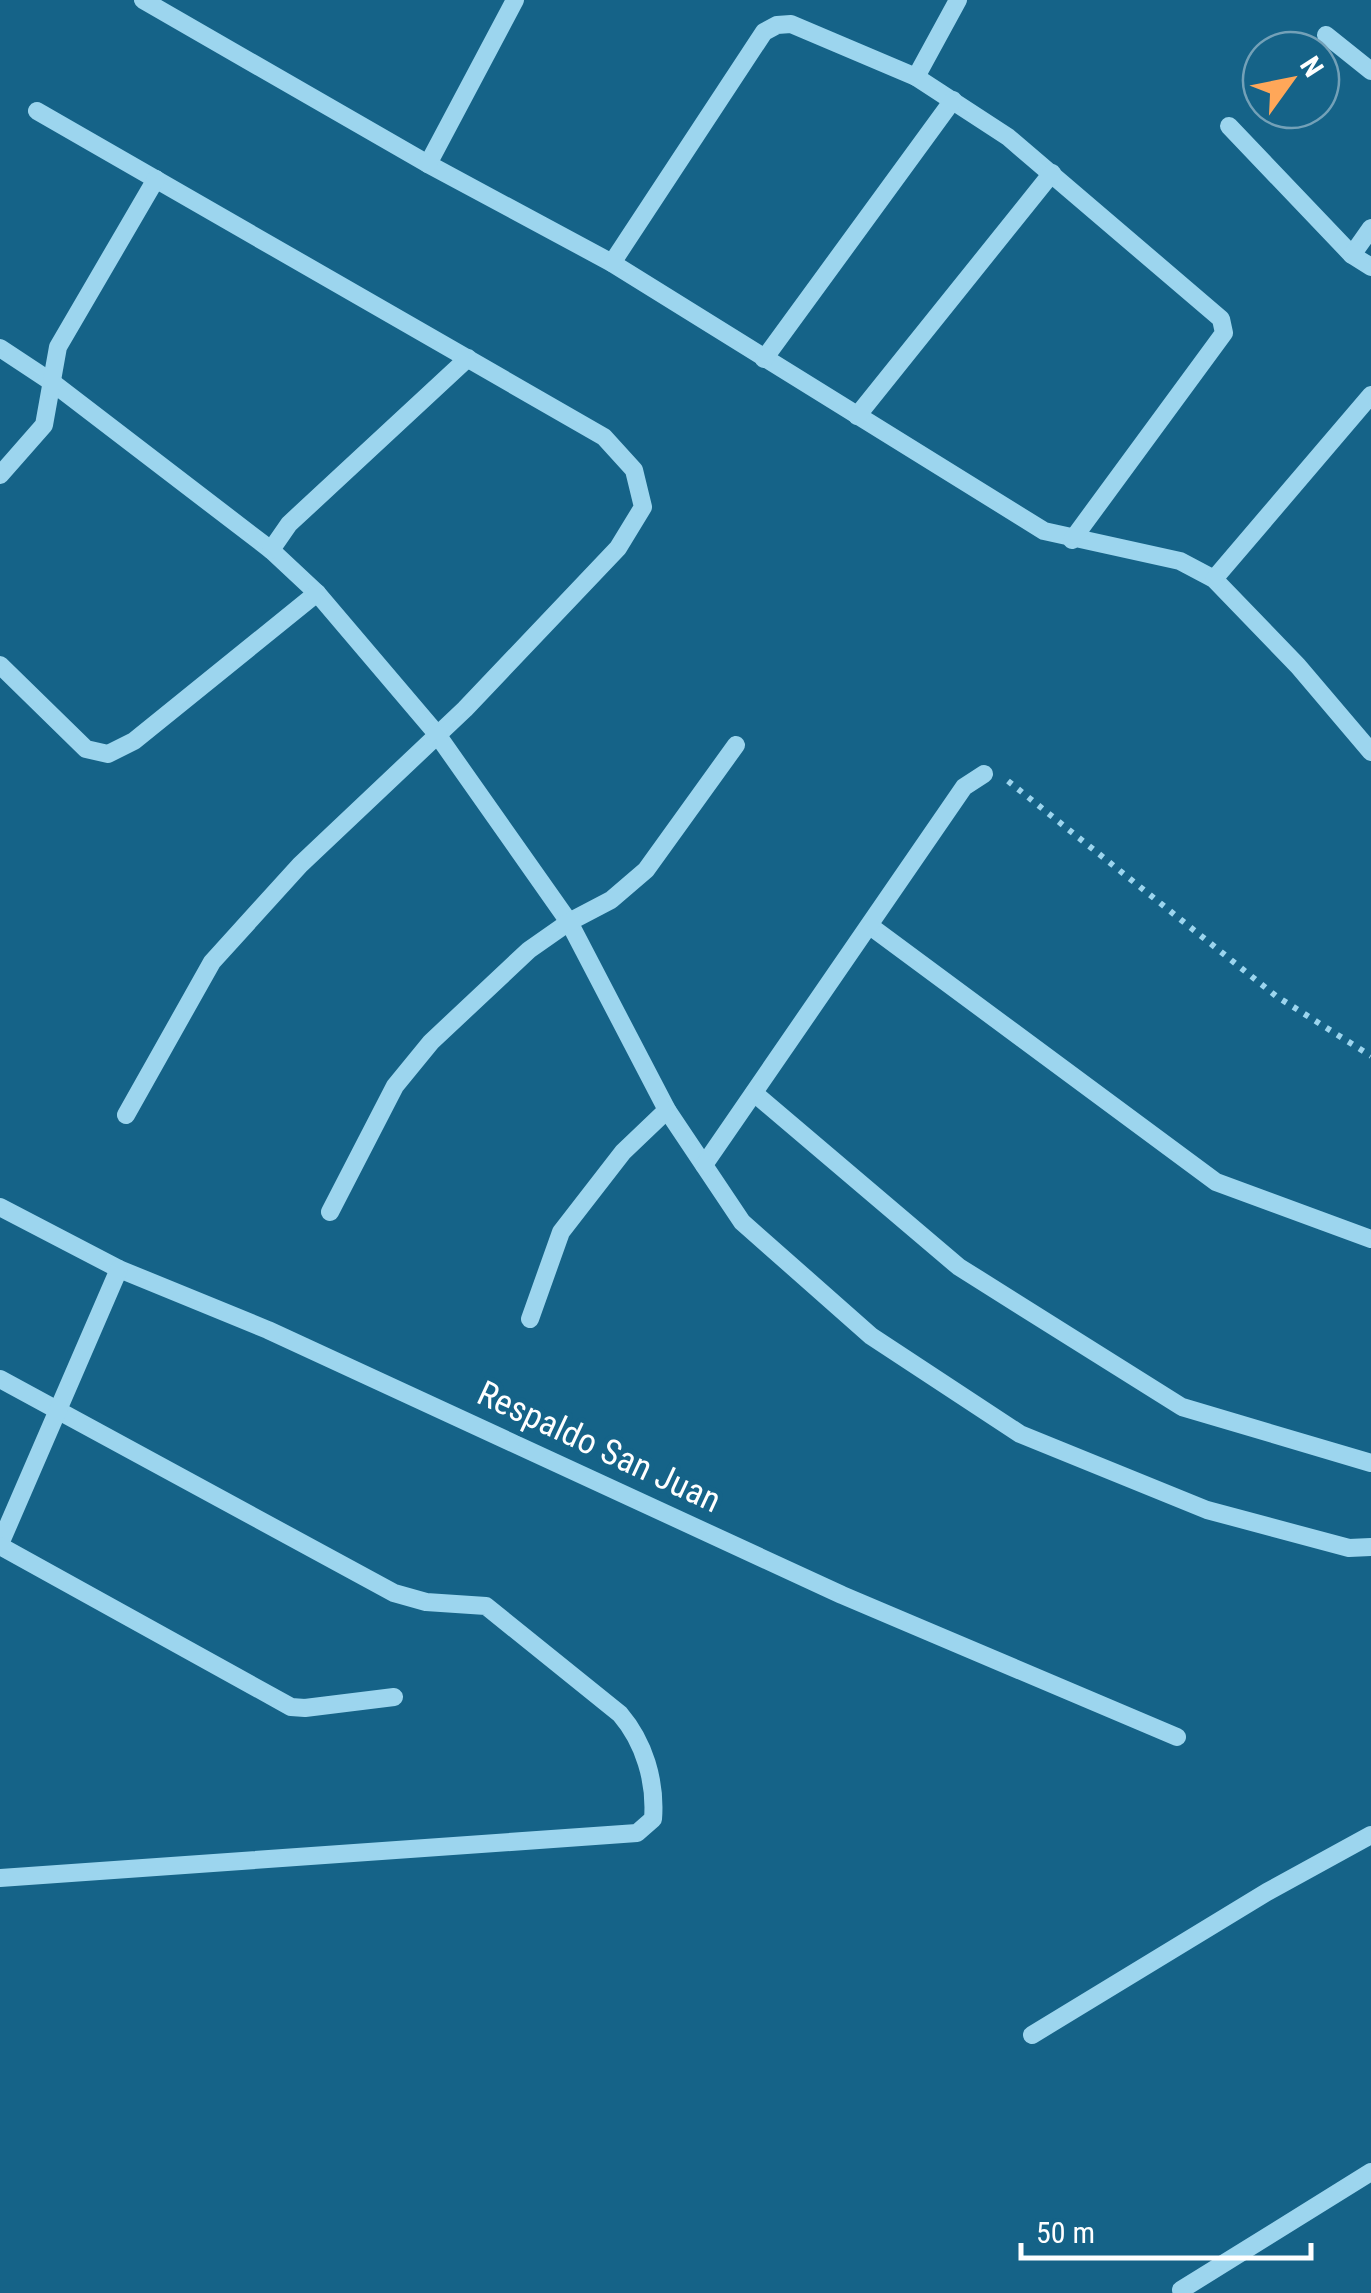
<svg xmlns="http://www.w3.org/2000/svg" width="1371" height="2293" viewBox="0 0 1371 2293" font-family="'Roboto Condensed',sans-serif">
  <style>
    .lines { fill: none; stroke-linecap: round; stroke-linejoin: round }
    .path { stroke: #9cd5ee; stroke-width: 6; stroke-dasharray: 5 8; stroke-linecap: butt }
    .minor { stroke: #9cd5ee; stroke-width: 18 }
    .labels { text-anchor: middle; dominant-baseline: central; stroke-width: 10; stroke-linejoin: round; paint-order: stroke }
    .street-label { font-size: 35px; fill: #fff; stroke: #156388 }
  </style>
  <rect width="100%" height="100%" fill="#156388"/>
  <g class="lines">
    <!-- path -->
    <polyline class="path" points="1008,781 1276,996 1371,1056"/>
    <!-- minor -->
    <g class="minor">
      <polyline points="143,0 428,164 612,263 1044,531 1180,561 1214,579 1298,666 1371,752"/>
      <polyline points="1326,35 1371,71"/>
      <polyline points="916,77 958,0"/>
      <polyline points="37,111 604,437 634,470 643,507 618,548 465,709 300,865 212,962 126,1115"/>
      <polyline points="1229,126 1352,255 1371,267"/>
      <polyline points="428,164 515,0"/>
      <polyline points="1352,255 1371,228"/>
      <polyline points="612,263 764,32 777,25 791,24 916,77 1008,137 1221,319 1224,333 1072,540"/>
      <polyline points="0,348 53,383 271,550 317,593 436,733 569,922 667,1110 742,1222 871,1336 1020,1434 1207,1510 1349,1548 1371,1547"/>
      <polyline points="764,359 953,100"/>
      <polyline points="857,416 1052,173"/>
      <polyline points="0,475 44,425 58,347 156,179"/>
      <polyline points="271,550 289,524 468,358"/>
      <polyline points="1214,579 1371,395"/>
      <polyline points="0,665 86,749 108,754 134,741 317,593"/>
      <polyline points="870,926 1216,1182 1371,1239"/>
      <polyline points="754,1093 959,1267 1182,1407 1371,1463"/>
      <polyline points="704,1165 964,787 984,774"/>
      <polyline points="0,1207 119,1269 268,1330 842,1595 1177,1737"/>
      <polyline points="330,1212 395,1086 431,1042 529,950 569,922 611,900 646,870 736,745"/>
      <polyline points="530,1319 561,1232 623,1152 667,1110"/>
      <path d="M0,1379l394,214 32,9 60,4 134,108c24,28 36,67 33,105l-16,14 -637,45"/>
      <polyline points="0,1544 119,1269"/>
      <polyline points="0,1546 291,1707 305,1708 394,1697"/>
      <polyline points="1032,2035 1267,1892 1371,1835"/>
      <polyline points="1181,2290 1371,2172"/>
    </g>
  </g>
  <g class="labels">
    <!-- street labels -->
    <g class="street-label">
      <text transform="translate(599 1447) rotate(25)">Respaldo San Juan</text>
    </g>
  </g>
  <!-- north arrow -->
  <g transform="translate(1291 80) rotate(57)"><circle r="48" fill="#156388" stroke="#73a1b8" stroke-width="2.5"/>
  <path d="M0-8L18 38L0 25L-18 38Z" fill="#ffa759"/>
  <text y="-15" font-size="28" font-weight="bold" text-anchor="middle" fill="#ffffff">N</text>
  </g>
  <!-- scale -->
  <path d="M1021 2243v15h290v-15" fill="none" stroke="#ffffff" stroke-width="5"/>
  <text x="1036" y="2243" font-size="30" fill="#ffffff" stroke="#156388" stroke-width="8" paint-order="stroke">50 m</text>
</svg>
